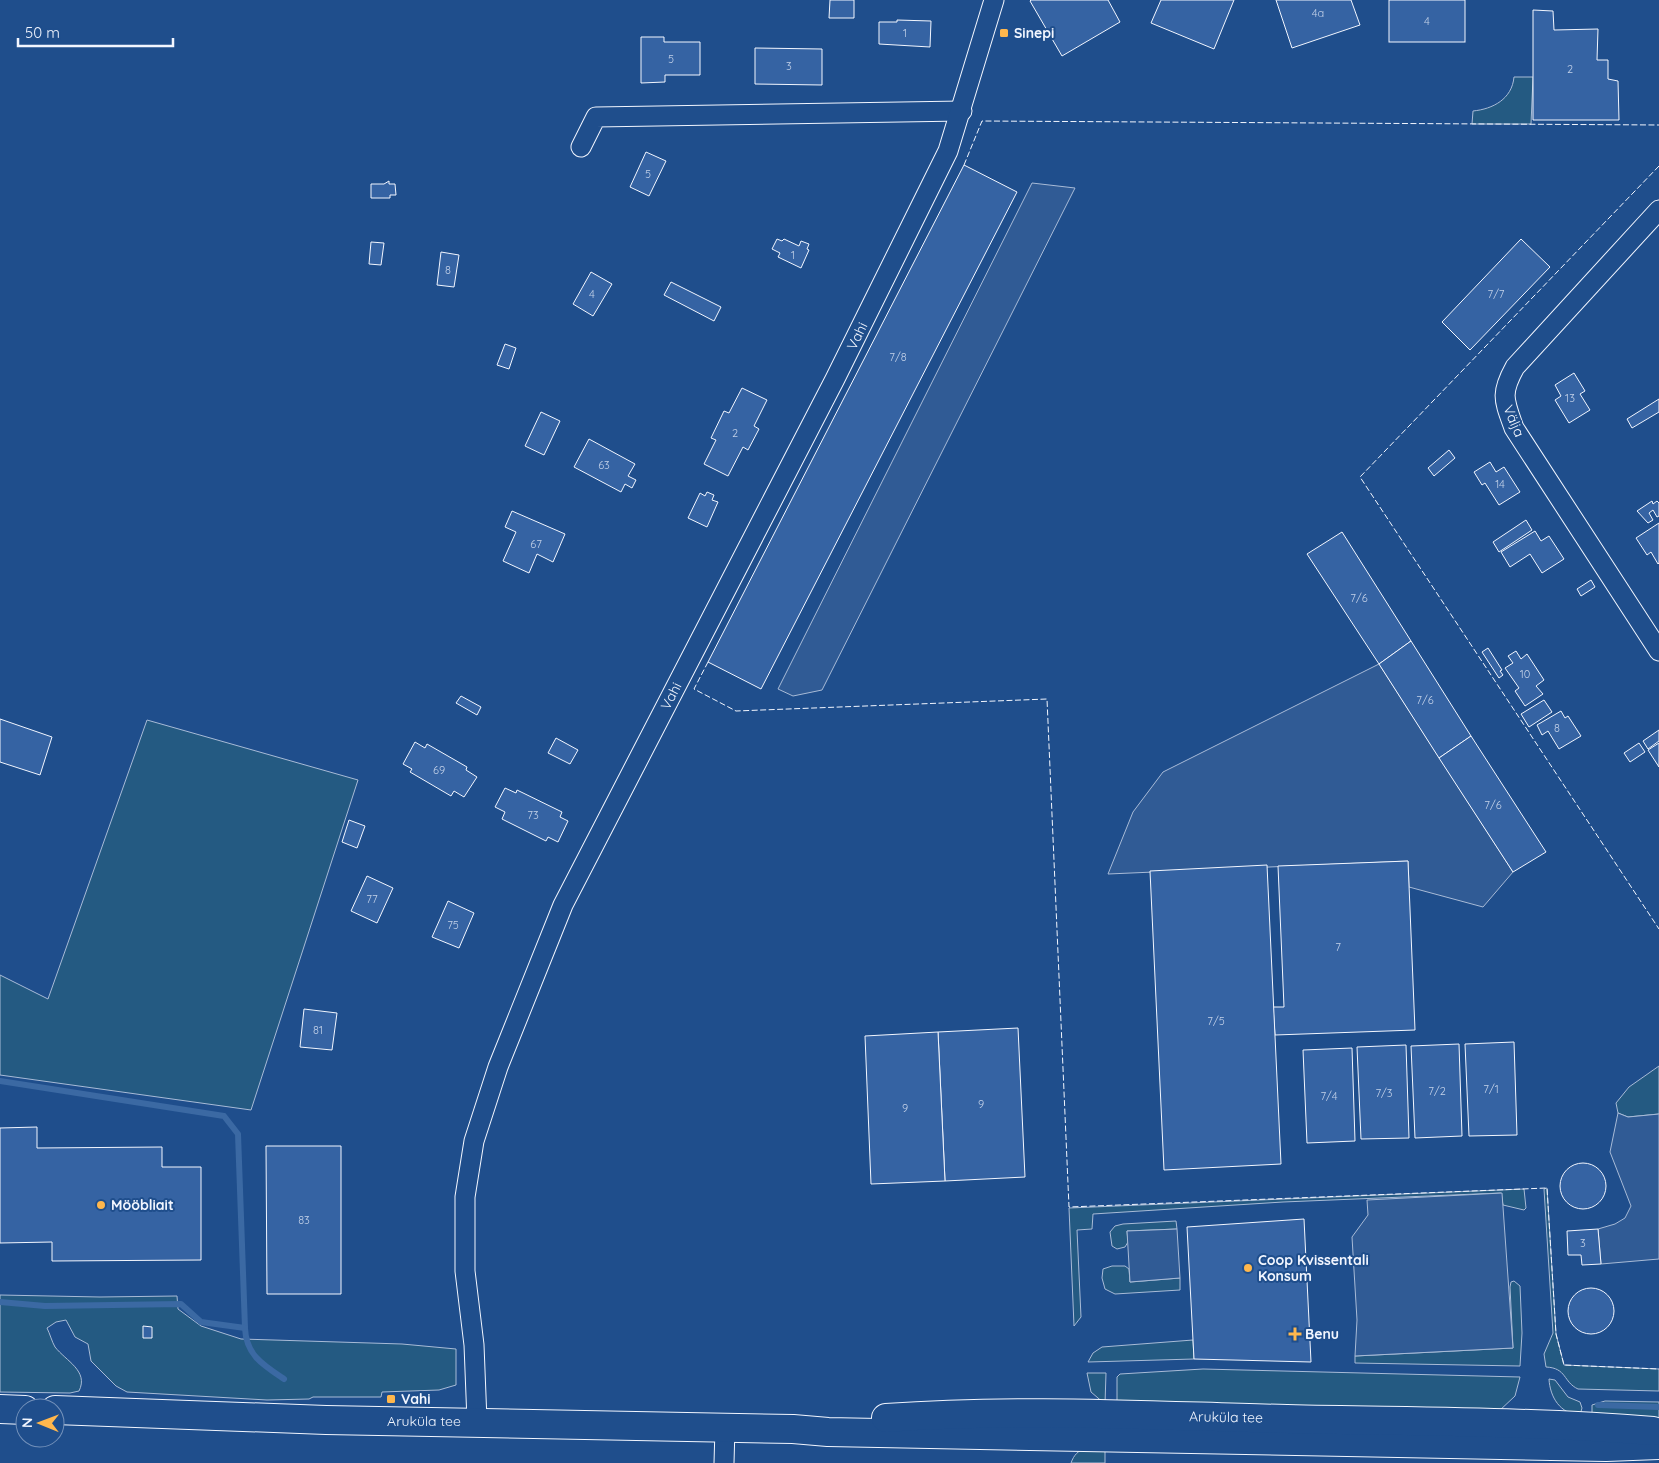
<svg xmlns="http://www.w3.org/2000/svg" width="1659" height="1463" viewBox="0 0 1659 1463" font-family="Quicksand,sans-serif">
  <style>
    .green { fill: #245a82; stroke: #a8bbd7 }
    .parking { fill: #305b95; stroke: #a8bbd7 }
    .lines { fill: none; stroke-linecap: round; stroke-linejoin: round }
    .stream { stroke: #3b69a3; stroke-width: 6 }
    .building { fill: #3563a3; stroke: #f2f6ff }
    .street-casing { stroke: #f2f6ff; stroke-width: 21 }
    .highway-casing { stroke: #f2f6ff; stroke-width: 30 }
    .street { stroke: #1f4e8c; stroke-width: 19 }
    .highway { stroke: #1f4e8c; stroke-width: 28 }
    .fence { stroke: #f2f6ff; stroke-width: 1; stroke-dasharray: 6 2.5; stroke-linecap: butt }
    .poi-dot { fill: #ffb74d; stroke: #1f4e8c; stroke-width: 2 }
    .labels { text-anchor: middle; dominant-baseline: central; stroke-width: 4; stroke-linejoin: round; paint-order: stroke }
    .number-label { font-size: 11px; fill: #c3d1e8 }
    .poi-label { font-size: 14px; font-weight: bold; fill: #f2f6ff; stroke: #1f4e8c; text-anchor: start }
    .street-label { font-size: 14px; fill: #f2f6ff; stroke: #1f4e8c }
  </style>
  <rect width="100%" height="100%" fill="#1f4e8c"/>
  <!-- green -->
  <g class="green">
    <path d="M1514,77h19l-2,47h-59l1,-13c20,-2 39,-12 41,-34z"/>
    <polygon points="147,720 358,780 251,1110 0,1075 0,975 48,999"/>
    <polygon points="1659,1066 1659,1114 1628,1117 1618,1113 1616,1103 1629,1087"/>
    <path d="M1547,1188l9,146 8,31 95,4v22l-81,-2c-15,-7 -11,-21 -32,-22l-2,-13 9,-21 -9,-144z"/>
    <polygon points="1524,1189 1526,1208 1524,1210 1503,1205 1501,1193 1283,1202 1093,1214 1092,1229 1077,1230 1081,1317 1074,1326 1069,1208"/>
    <polygon points="1176,1221 1177,1229 1127,1231 1128,1242 1125,1247 1117,1249 1112,1246 1110,1232 1115,1226 1123,1224"/>
    <polygon points="1112,1266 1125,1266 1129,1269 1130,1282 1180,1278 1180,1290 1115,1294 1105,1289 1102,1278 1103,1269"/>
    <polygon points="1514,1281 1520,1286 1522,1333 1520,1366 1355,1363 1355,1356 1513,1348 1510,1287 1511,1282"/>
    <path d="M0,1295l100,2 77,-1 1,13 23,17 40,13 161,5 54,5v36l-17,5 -57,2 -1,5h-68l-4,2 -42,1 -140,-8 -11,-6 -25,-25 -3,-17 -13,-7 -9,-17 -10,2 -9,6c3,6 5,14 8,19 11,14 34,24 24,44l-9,2 -70,-1z"/>
    <polygon points="1193,1340 1194,1359 1088,1362 1093,1353 1102,1347"/>
    <polygon points="1203,1369 1520,1377 1515,1396 1498,1412 1117,1402 1117,1377 1120,1374"/>
    <polygon points="1087,1373 1106,1373 1105,1404 1091,1392"/>
    <path d="M1549,1379l6,1 13,17 12,5 2,6 -2,7c-20,-1 -30,-18 -31,-36z"/>
    <polygon points="1605,1401 1659,1402 1659,1418 1597,1417 1592,1413 1592,1405"/>
    <path d="M1105,1447v16h-34c6,-17 18,-15 34,-16z"/>
  </g>
  <!-- parking -->
  <g class="parking">
    <polygon points="1032,183 1075,188 822,690 793,696 778,689"/>
    <polygon points="1379,664 1513,872 1483,907 1409,887 1408,861 1108,874 1133,812 1163,772"/>
    <polygon points="1618,1113 1628,1117 1659,1114 1659,1259 1601,1264 1598,1229 1615,1224 1625,1218 1631,1206 1610,1152"/>
    <polygon points="1502,1193 1513,1348 1355,1356 1357,1320 1352,1237 1368,1215 1367,1200"/>
    <polygon points="1177,1229 1180,1278 1130,1282 1127,1231"/>
  </g>
  <g class="lines">
    <!-- stream -->
    <g class="stream">
      <path d="M0,1081l224,35 14,18 7,194c1,27 18,37 39,51"/>
      <polyline points="0,1302 45,1306 181,1304 201,1322 245,1328"/>
      <polyline points="1598,1405 1659,1407"/>
    </g>
  </g>
  <!-- building -->
  <g class="building">
    <polygon points="830,0 854,0 854,18 829,18"/>
    <polygon points="1031,0 1108,0 1120,22 1062,56 1030,1"/>
    <polygon points="1161,0 1234,0 1214,49 1151,23"/>
    <polygon points="1276,0 1351,0 1360,25 1292,48"/>
    <rect x="1389" y="0" width="76" height="42"/>
    <polygon points="1533,10 1553,11 1554,30 1598,29 1597,60 1608,60 1608,79 1618,81 1619,120 1533,120"/>
    <polygon points="897,20 931,21 930,47 879,44 879,22 897,22"/>
    <polygon points="641,37 664,37 664,42 700,42 700,75 665,75 665,82 641,83"/>
    <polygon points="755,48 822,49 822,85 755,84"/>
    <polygon points="646,152 666,161 649,196 630,187"/>
    <polygon points="964,165 1017,192 761,689 708,662"/>
    <polygon points="389,181 389,184 395,184 396,195 390,195 390,198 371,198 371,184 384,184"/>
    <polygon points="777,239 782,241 784,239 799,246 801,241 809,244 807,249 809,250 801,268 778,257 780,253 772,249"/>
    <polygon points="1521,239 1550,267 1470,350 1442,322"/>
    <polygon points="371,242 384,243 381,265 369,264"/>
    <polygon points="441,252 459,255 454,287 437,285"/>
    <polygon points="591,272 612,284 593,316 573,304"/>
    <polygon points="671,282 721,307 714,321 664,295"/>
    <polygon points="505,344 516,348 509,369 497,365"/>
    <polygon points="1574,373 1585,391 1580,394 1590,410 1569,423 1555,400 1561,396 1555,385"/>
    <polygon points="742,388 767,400 754,426 759,429 748,450 743,447 728,476 704,464 716,440 711,438 724,411 729,413"/>
    <polygon points="1659,399 1659,412 1632,428 1627,419"/>
    <polygon points="541,412 560,421 544,455 525,446"/>
    <polygon points="589,439 635,464 628,476 636,480 632,488 625,484 621,492 574,467"/>
    <polygon points="1449,450 1455,458 1434,476 1428,468"/>
    <polygon points="1490,462 1496,472 1504,467 1520,492 1499,505 1485,483 1482,485 1474,472"/>
    <polygon points="707,492 714,495 712,500 718,502 707,527 688,518 700,493 705,496"/>
    <polygon points="1652,501 1653,504 1657,501 1659,503 1659,516 1657,517 1653,510 1649,513 1653,520 1648,523 1637,511"/>
    <polygon points="512,511 565,534 553,562 537,554 529,573 503,561 516,532 505,527"/>
    <polygon points="1526,520 1532,530 1499,552 1493,542"/>
    <polygon points="1659,523 1659,563 1658,564 1651,552 1647,555 1636,538"/>
    <polygon points="1535,531 1541,541 1549,536 1564,559 1542,573 1530,554 1510,567 1501,552"/>
    <polygon points="1342,532 1411,641 1379,664 1307,554"/>
    <polygon points="1591,580 1595,587 1581,596 1577,589"/>
    <polygon points="1411,641 1471,736 1439,758 1379,664"/>
    <polygon points="1488,648 1502,670 1500,671 1503,675 1499,678 1482,652"/>
    <polygon points="1516,651 1521,659 1527,654 1544,680 1536,686 1543,694 1525,706 1515,691 1519,688 1505,668 1513,663 1508,656"/>
    <polygon points="461,696 481,707 477,715 456,703"/>
    <polygon points="1544,700 1552,712 1529,727 1521,714"/>
    <polygon points="1561,711 1565,718 1568,716 1581,736 1559,749 1548,731 1542,735 1537,725"/>
    <polygon points="0,719 52,737 40,775 0,762"/>
    <polygon points="1659,730 1659,741 1648,749 1643,741"/>
    <polygon points="1471,736 1546,852 1513,872 1439,758"/>
    <polygon points="556,738 578,750 570,764 548,753"/>
    <polygon points="415,742 425,748 427,744 467,767 466,770 477,777 464,797 454,791 451,796 410,772 412,769 403,764"/>
    <polygon points="1639,743 1645,752 1630,762 1624,753"/>
    <polygon points="1659,743 1659,767 1648,750"/>
    <polygon points="505,788 516,793 517,790 562,812 560,817 568,821 558,842 548,837 546,841 502,819 505,812 495,807"/>
    <polygon points="349,820 365,826 357,848 342,842"/>
    <polygon points="1408,861 1415,1030 1275,1035 1273,1007 1284,1007 1278,866"/>
    <polygon points="1267,865 1281,1164 1164,1170 1150,871"/>
    <polygon points="367,876 393,888 377,923 351,911"/>
    <polygon points="448,901 474,913 459,948 432,937"/>
    <polygon points="304,1009 337,1013 332,1050 300,1047"/>
    <polygon points="1018,1028 1025,1177 945,1181 938,1032"/>
    <polygon points="938,1032 945,1181 871,1184 865,1036"/>
    <polygon points="1514,1042 1517,1135 1469,1136 1465,1044"/>
    <polygon points="1459,1044 1462,1136 1415,1138 1411,1046"/>
    <polygon points="1406,1045 1409,1138 1361,1139 1357,1047"/>
    <polygon points="1352,1048 1355,1141 1307,1143 1303,1050"/>
    <polygon points="37,1127 37,1148 162,1147 162,1167 201,1167 201,1260 52,1261 52,1242 0,1243 0,1128"/>
    <polygon points="266,1146 341,1146 341,1294 267,1294"/>
    <circle cx="1583" cy="1186" r="23"/>
    <polygon points="1304,1219 1311,1362 1194,1359 1187,1227"/>
    <polygon points="1598,1229 1601,1264 1582,1265 1581,1255 1568,1255 1567,1231"/>
    <circle cx="1591" cy="1311" r="23"/>
    <polygon points="143,1326 152,1327 152,1338 143,1338"/>
  </g>
  <g class="lines">
    <defs>
      <g id="street">
        <polyline points="581,147 596,117 962,111"/>
        <path d="M1659,210l-144,157c-15,27 -11,33 -1,61l145,223"/>
        <polyline points="477,1421 474,1345 465,1271 465,1197 474,1141 498,1067 563,905 835,379 948,151 994,0"/>
        <polyline points="724,1463 725,1428"/>
      </g>
      <g id="highway">
        <polyline points="0,1409 25,1410"/>
        <polyline points="55,1410 326,1420 793,1429 828,1432 1606,1447 1659,1445"/>
        <path d="M886,1418c134,-10 268,-2 401,1 122,3 244,2 366,12"/>
      </g>
    </defs>
    <!-- street casing -->
    <use href="#street" class="street-casing"/>
    <!-- highway casing -->
    <use href="#highway" class="highway-casing"/>
    <!-- street -->
    <use href="#street" class="street"/>
    <!-- highway -->
    <use href="#highway" class="highway"/>
    <!-- fence -->
    <g class="fence">
      <polyline points="964,165 982,121 1659,125"/>
      <polyline points="1659,166 1360,477 1659,929"/>
      <polyline points="708,662 694,689 736,711 1047,699 1069,1207 1547,1188 1556,1334 1564,1365 1659,1369"/>
    </g>
  </g>
  <!-- markers -->
  <g class="poi-dot">
    <rect x="999" y="28" width="10" height="10" rx="2.5"/>
    <circle cx="101" cy="1205" r="5"/>
    <circle cx="1248" cy="1268" r="5"/>
    <path d="M1292.5 1326.5h5v5h5v5h-5v5h-5v-5h-5v-5h5z"/>
    <rect x="386" y="1394" width="10" height="10" rx="2.5"/>
  </g>
  <g class="labels">
    <!-- number labels -->
    <g class="number-label">
      <text x="1318" y="13">4a</text>
      <text x="1427" y="21">4</text>
      <text x="905" y="33">1</text>
      <text x="671" y="59">5</text>
      <text x="789" y="66">3</text>
      <text x="1570" y="69">2</text>
      <text x="648" y="174">5</text>
      <text x="793" y="255">1</text>
      <text x="448" y="270">8</text>
      <text x="592" y="294">4</text>
      <text x="1496" y="294">7/7</text>
      <text x="898" y="357">7/8</text>
      <text x="1570" y="398">13</text>
      <text x="735" y="433">2</text>
      <text x="604" y="465">63</text>
      <text x="1500" y="484">14</text>
      <text x="536" y="544">67</text>
      <text x="1359" y="598">7/6</text>
      <text x="1525" y="674">10</text>
      <text x="1425" y="700">7/6</text>
      <text x="1557" y="728">8</text>
      <text x="439" y="770">69</text>
      <text x="1493" y="805">7/6</text>
      <text x="533" y="815">73</text>
      <text x="372" y="899">77</text>
      <text x="453" y="925">75</text>
      <text x="1338" y="947">7</text>
      <text x="1216" y="1021">7/5</text>
      <text x="318" y="1030">81</text>
      <text x="1491" y="1089">7/1</text>
      <text x="1437" y="1091">7/2</text>
      <text x="1384" y="1093">7/3</text>
      <text x="1329" y="1096">7/4</text>
      <text x="981" y="1104">9</text>
      <text x="905" y="1108">9</text>
      <text x="304" y="1220">83</text>
      <text x="1583" y="1243">3</text>
    </g>
    <!-- poi labels -->
    <g class="poi-label">
      <text x="1014" y="33">Sinepi</text>
      <text x="111" y="1205">Mööbliait</text>
      <text x="1258" y="1260">Coop Kvissentali<tspan x="1258" dy="16">Konsum</tspan></text>
      <text x="1305" y="1334">Benu</text>
      <text x="401" y="1399">Vahi</text>
    </g>
    <!-- street labels -->
    <g class="street-label">
      <text transform="translate(857 336) rotate(-64)">Vahi</text>
      <text transform="translate(1514 421) rotate(67)">Välja</text>
      <text transform="translate(671 696) rotate(-63)">Vahi</text>
      <text transform="translate(1226 1417) rotate(1)">Aruküla tee</text>
      <text x="424" y="1421">Aruküla tee</text>
    </g>
  </g>
  <!-- north arrow -->
  <g transform="translate(40 1423) rotate(271)"><circle r="24" fill="#1f4e8c" stroke="#7391ba"/>
  <path d="M0-4L9 19L0 12L-9 19Z" fill="#ffb74d"/>
  <text y="-8" font-size="14" font-weight="bold" text-anchor="middle" fill="#f2f6ff">N</text>
  </g>
  <!-- scale -->
  <path d="M18 38v8h155v-8" fill="none" stroke="#f2f6ff" stroke-width="2.5"/>
  <text x="25" y="38" font-size="15" fill="#f2f6ff" stroke="#1f4e8c" stroke-width="4" paint-order="stroke">50 m</text>
</svg>
